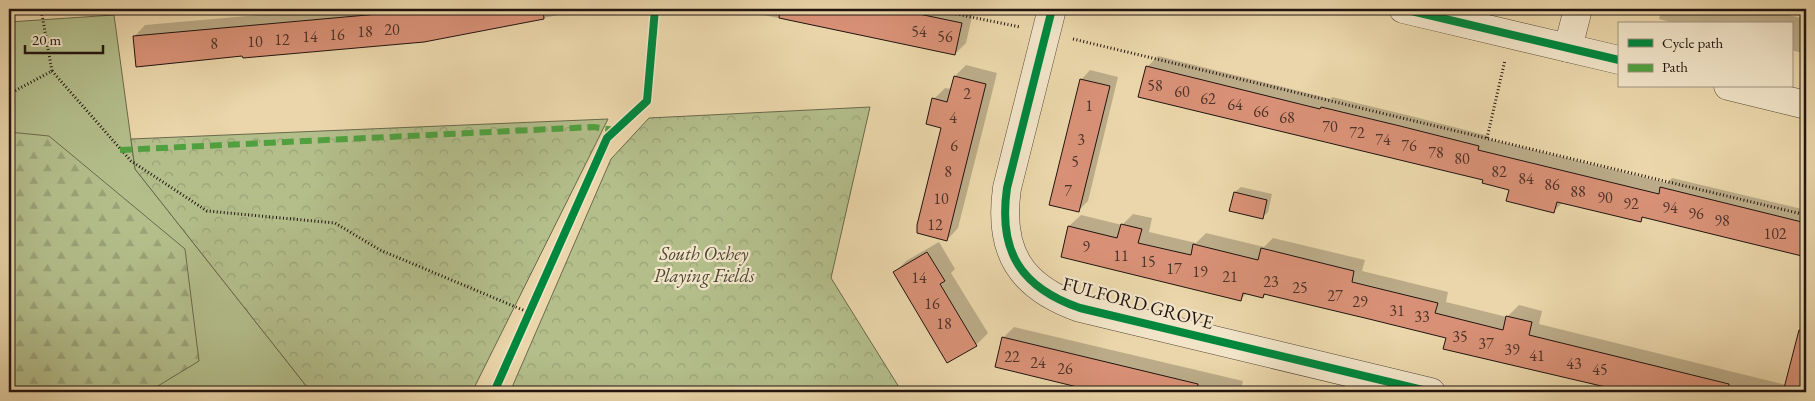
<svg xmlns="http://www.w3.org/2000/svg" width="1815" height="401" viewBox="0 0 1815 401" font-family="'EB Garamond',serif">
  <style>
    .grass { fill: #b3be8b; stroke: #6a694d }
    .forest { fill: url(#forest-firs); stroke: #6a694d }
    .park { fill: url(#park-crowns); stroke: #6a694d }
    .shadow { fill: #0003 }
    .building { fill: #d89176; stroke: #21140f }
    .lines { fill: none; stroke-linecap: round; stroke-linejoin: round }
    .minor-casing { stroke: #534436; stroke-width: 29 }
    .path { stroke: #21140f; stroke-width: 3; stroke-dasharray: 1 2.5; stroke-linecap: butt }
    .minor { stroke: #f1e4c8; stroke-width: 28 }
    .quiet { stroke: #50a03f; stroke-width: 6; stroke-dasharray: 12 6; stroke-linecap: butt }
    .cycleway-casing { stroke: #f1e4c8; stroke-width: 11 }
    .cycleway { stroke: #00873e; stroke-width: 8 }
    .labels { text-anchor: middle; dominant-baseline: central; stroke-width: 4.5; stroke-linejoin: round; paint-order: stroke }
    .number-label { font-size: 16px; fill: #4f3329 }
    .park-label { font-size: 19px; font-style: italic; fill: #4d4734; stroke: #f1e4c8 }
    .street-label { font-size: 19px; fill: #21140f; stroke: #f1e4c8 }
  </style>
  <defs>
    <pattern id="forest-firs" width="22" height="20" patternUnits="userSpaceOnUse" patternTransform="scale(1.25)"><rect width="22" height="20" fill="#b3be8b"/><path d="M5 1l3.5 6h-7zM16 11l3.5 6h-7z" fill="#9aa277"/></pattern>
    <pattern id="park-crowns" width="20" height="18" patternUnits="userSpaceOnUse" patternTransform="scale(1.25)"><rect width="20" height="18" fill="#b3be8b"/><path d="M2 6a3 3 0 1 1 6 0M12 15a3 3 0 1 1 6 0" fill="none" stroke="#9aa277"/></pattern>
  </defs>
  <rect width="100%" height="100%" fill="#ead6aa"/>
  <filter id="stains"><feTurbulence type="fractalNoise" baseFrequency=".004" numOctaves="4"/><feColorMatrix values="0 0 0 0 .2 0 0 0 0 .09 0 0 0 0 .02 0 0 0 .5 -.17"/></filter>
  <radialGradient id="worn" r=".72"><stop offset=".6" stop-color="#630" stop-opacity="0"/><stop offset="1" stop-color="#630" stop-opacity=".3"/></radialGradient>
  <!-- grass -->
  <polygon class="grass" points="114,15 135,169 311,392 9,392 9,22"/>
  <!-- forest -->
  <polygon class="forest" points="9,132 49,136 185,249 199,361 148,392 9,392"/>
  <!-- park -->
  <g class="park">
    <polygon points="870,107 831,278 902,392 510,392 611,159 649,118"/>
    <polygon points="608,119 472,392 311,392 135,169 131,139"/>
  </g>
  <!-- shadow -->
  <g class="shadow">
    <polygon points="329,9 590,9 423,41 243,55 134,37 145,25"/>
    <polygon points="734,9 957,9 973,12 966,43 955,54"/>
    <polygon points="1662,9 1763,9 1806,19 1806,54 1791,50 1791,24 1679,24 1659,19"/>
    <polygon points="1158,56 1331,99 1332,97 1411,116 1489,136 1488,139 1667,183 1672,178 1806,210 1806,256 1645,216 1640,221 1563,202 1554,211 1510,189 1485,179 1147,67"/>
    <polygon points="966,65 997,73 958,228 947,240 917,232 942,127 934,99 945,88 952,89 955,76"/>
    <polygon points="1090,70 1118,77 1088,201 1078,211 1081,80"/>
    <polygon points="1241,187 1272,194 1268,212 1262,218 1235,192"/>
    <polygon points="1133,214 1152,218 1149,232 1196,243 1206,233 1264,247 1273,238 1365,260 1362,271 1448,292 1446,302 1507,317 1519,305 1542,311 1539,324 1806,390 1806,392 1632,392 1445,348 1448,337 1266,294 1263,297 1247,293 1240,300 1062,256 1069,226 1081,215 1122,225"/>
    <polygon points="939,242 955,269 951,273 988,333 976,345 948,361 895,272 906,261"/>
    <polygon points="1014,327 1243,381 1240,392 1104,392 996,366 1003,338"/>
  </g>
  <!-- building -->
  <g class="building">
    <polygon points="434,9 543,9 544,19 424,42 243,58 242,56 136,67 133,36"/>
    <polygon points="780,9 895,9 962,23 955,55 779,18"/>
    <polygon points="1146,66 1320,109 1321,107 1400,126 1479,146 1478,150 1659,194 1660,187 1806,223 1806,257 1642,217 1641,222 1557,202 1554,213 1506,201 1509,190 1482,183 1483,180 1138,97"/>
    <polygon points="954,76 986,84 947,241 917,233 917,225 941,128 926,124 932,98 947,102"/>
    <polygon points="1080,79 1110,86 1079,212 1049,205"/>
    <polygon points="1234,192 1267,200 1263,219 1229,211"/>
    <polygon points="1121,224 1142,229 1138,243 1191,255 1193,244 1258,260 1261,248 1354,271 1352,282 1438,303 1435,313 1503,330 1506,316 1532,322 1529,335 1729,384 1728,392 1627,392 1443,349 1446,338 1369,319 1264,294 1263,298 1243,293 1241,301 1061,257 1068,226 1117,238"/>
    <polygon points="927,252 945,281 940,284 977,346 947,363 893,272"/>
    <polygon points="1799,330 1806,331 1806,392 1783,392"/>
    <polygon points="1002,337 1198,384 1197,392 1098,392 995,367"/>
  </g>
  <g class="lines">
    <defs>
      <g id="minor">
        <path d="M1052,9l-45,179c-9,63 13,99 73,120l351,84"/>
        <polyline points="1403,9 1619,60"/>
        <polyline points="1568,48 1578,9"/>
        <polyline points="1728,86 1806,105"/>
      </g>
    </defs>
    <!-- minor casing -->
    <use href="#minor" class="minor-casing"/>
    <!-- path -->
    <g class="path">
      <polyline points="932,9 1020,27"/>
      <polyline points="1073,39 1806,215"/>
      <polyline points="52,71 131,161 207,211 335,223 380,250 530,313"/>
      <polyline points="9,94 52,71 41,9"/>
      <polyline points="607,138 647,101 655,9"/>
      <polyline points="1487,138 1505,60"/>
    </g>
    <!-- minor -->
    <use href="#minor" class="minor"/>
    <!-- quiet -->
    <polyline class="quiet" points="120,150 593,127 616,130"/>
    <defs>
      <g id="cycleway">
        <path d="M1052,9l-45,179c-9,63 13,99 73,120l351,84"/>
        <polyline points="1403,9 1619,60"/>
        <polyline points="494,392 607,138 647,101 655,9"/>
      </g>
    </defs>
    <!-- cycleway casing -->
    <use href="#cycleway" class="cycleway-casing"/>
    <!-- cycleway -->
    <use href="#cycleway" class="cycleway"/>
  </g>
  <g class="labels">
    <!-- number labels -->
    <g class="number-label">
      <text x="392" y="29">20</text>
      <text x="365" y="31">18</text>
      <text x="919" y="31">54</text>
      <text x="337" y="34">16</text>
      <text x="310" y="36">14</text>
      <text x="945" y="36">56</text>
      <text x="282" y="39">12</text>
      <text x="255" y="41">10</text>
      <text x="214" y="43">8</text>
      <text x="1155" y="85">58</text>
      <text x="1182" y="91">60</text>
      <text x="967" y="93">2</text>
      <text x="1208" y="98">62</text>
      <text x="1235" y="104">64</text>
      <text x="1089" y="105">1</text>
      <text x="1261" y="111">66</text>
      <text x="953" y="117">4</text>
      <text x="1287" y="117">68</text>
      <text x="1330" y="126">70</text>
      <text x="1357" y="132">72</text>
      <text x="1081" y="139">3</text>
      <text x="1383" y="139">74</text>
      <text x="954" y="145">6</text>
      <text x="1409" y="145">76</text>
      <text x="1436" y="152">78</text>
      <text x="1462" y="158">80</text>
      <text x="1075" y="161">5</text>
      <text x="948" y="171">8</text>
      <text x="1499" y="171">82</text>
      <text x="1526" y="178">84</text>
      <text x="1552" y="184">86</text>
      <text x="1068" y="190">7</text>
      <text x="1578" y="191">88</text>
      <text x="1605" y="197">90</text>
      <text x="941" y="198">10</text>
      <text x="1631" y="203">92</text>
      <text x="1670" y="207">94</text>
      <text x="1696" y="213">96</text>
      <text x="1722" y="220">98</text>
      <text x="935" y="224">12</text>
      <text x="1775" y="233">102</text>
      <text x="1086" y="246">9</text>
      <text x="1121" y="255">11</text>
      <text x="1148" y="261">15</text>
      <text x="1174" y="268">17</text>
      <text x="1200" y="271">19</text>
      <text x="1230" y="276">21</text>
      <text x="919" y="277">14</text>
      <text x="1271" y="281">23</text>
      <text x="1300" y="287">25</text>
      <text x="1335" y="295">27</text>
      <text x="1360" y="301">29</text>
      <text x="932" y="303">16</text>
      <text x="1397" y="310">31</text>
      <text x="1422" y="316">33</text>
      <text x="944" y="323">18</text>
      <text x="1460" y="336">35</text>
      <text x="1486" y="343">37</text>
      <text x="1512" y="349">39</text>
      <text x="1537" y="355">41</text>
      <text x="1012" y="356">22</text>
      <text x="1038" y="362">24</text>
      <text x="1574" y="363">43</text>
      <text x="1065" y="368">26</text>
      <text x="1600" y="369">45</text>
    </g>
    <!-- park labels -->
    <g class="park-label">
      <text x="704" y="253">South Oxhey<tspan x="704" dy="22">Playing Fields</tspan></text>
    </g>
    <!-- street labels -->
    <g class="street-label">
      <text transform="translate(1138 303) rotate(15)">FULFORD GROVE</text>
    </g>
  </g>
  <!-- margin -->
  <rect width="1815" height="401" fill="none" stroke="#ead6aa" stroke-width="30"/>
  <rect x="10" y="10" width="1795" height="381" fill="none" stroke="#21140f" stroke-width="2.5"/>
  <rect x="15" y="15" width="1785" height="371" fill="none" stroke="#21140f"/>
  <!-- legend -->
  <rect x="1618" y="22" width="175" height="65" fill="#f1e4c8" stroke="#9e917e"/>
  <rect x="1628" y="39" width="25" height="8" fill="#00873e" stroke="#9e917e"/>
  <text x="1662" y="48" font-size="15" fill="#21140f">Cycle path</text>
  <rect x="1628" y="64" width="25" height="8" fill="#50a03f" stroke="#9e917e"/>
  <text x="1662" y="72" font-size="15" fill="#21140f">Path</text>
  <!-- scale -->
  <path d="M25 45v8h78v-8" fill="none" stroke="#21140f" stroke-width="2.5"/>
  <text x="32" y="45" font-size="15" fill="#21140f" stroke="#f1e4c8" stroke-width="4" paint-order="stroke">20 m</text>
  <rect width="100%" height="100%" filter="url(#stains)"/>
  <rect width="100%" height="100%" fill="url(#worn)"/>
</svg>
